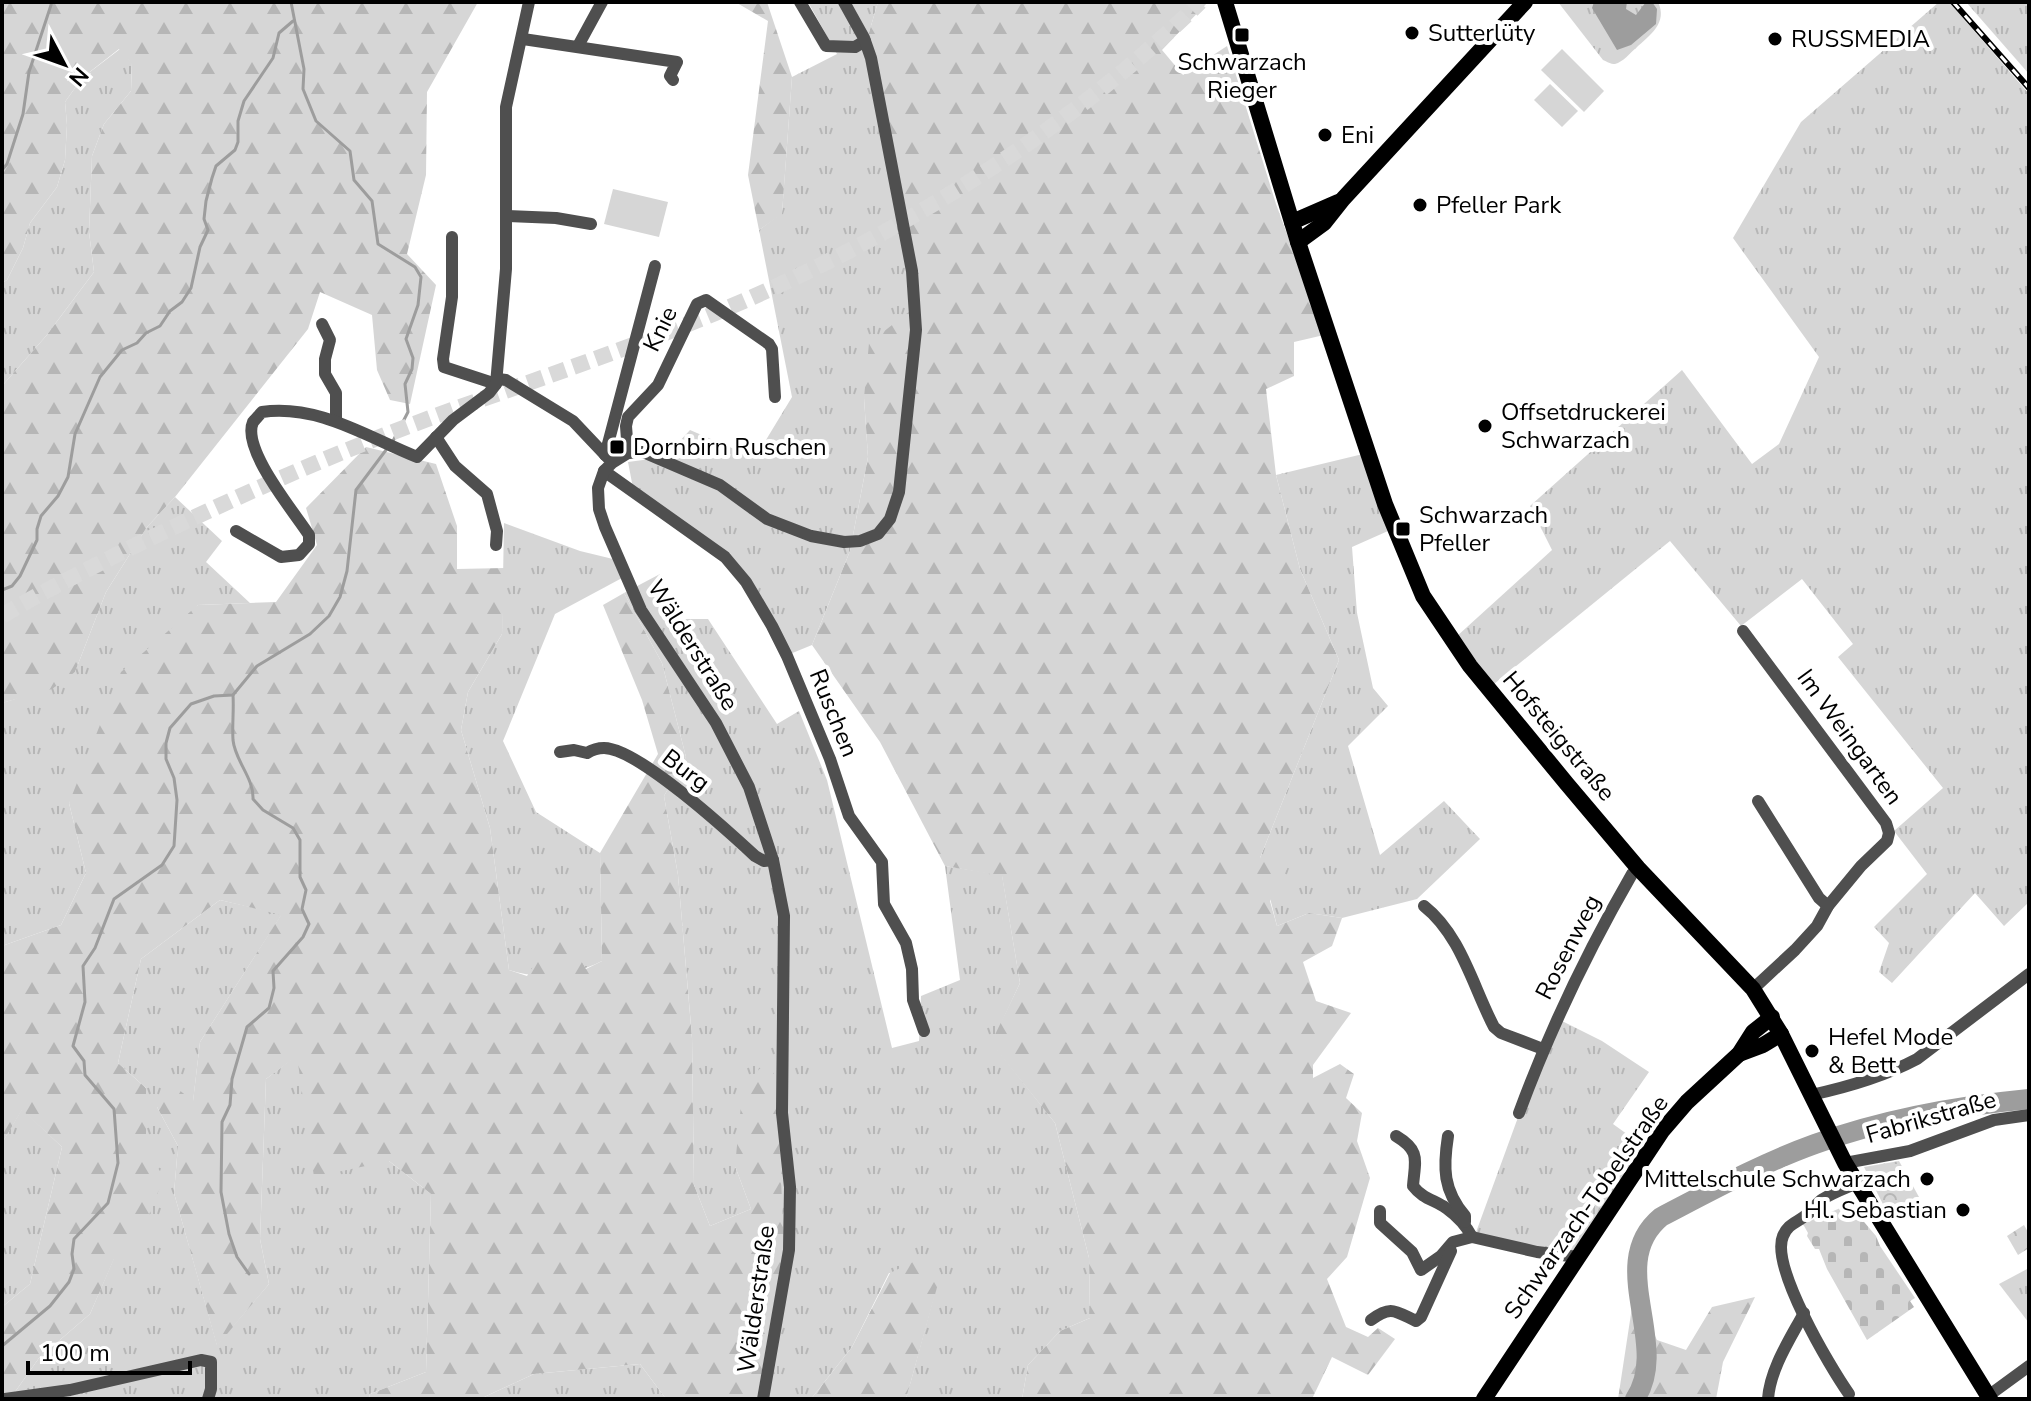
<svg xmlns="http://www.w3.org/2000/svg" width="2031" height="1401" viewBox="0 0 2031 1401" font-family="'Nunito Sans',sans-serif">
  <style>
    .grass { fill: url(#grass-tufts) }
    .forest { fill: url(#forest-firs) }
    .cemetery { fill: url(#cemetery-stones) }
    .park { fill: url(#park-crowns) }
    .pitch { fill: #d6d6d6 }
    .water { fill: #9d9d9d }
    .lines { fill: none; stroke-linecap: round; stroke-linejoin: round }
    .stream { stroke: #9d9d9d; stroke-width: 3 }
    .river { stroke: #9d9d9d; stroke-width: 20 }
    .major-tunnel { stroke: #d9d9d9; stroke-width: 16; stroke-dasharray: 16 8; stroke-linecap: butt }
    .minor { stroke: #4f4f4f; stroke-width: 12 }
    .major { stroke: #000; stroke-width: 16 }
    .rail-casing { stroke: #000; stroke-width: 6 }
    .rail { stroke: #fff; stroke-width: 3; stroke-dasharray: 9; stroke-linecap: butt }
    .poi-dot { fill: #000; stroke: #fff; stroke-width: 3 }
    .labels { text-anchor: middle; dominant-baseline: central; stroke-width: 8; stroke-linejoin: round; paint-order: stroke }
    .poi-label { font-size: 24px; fill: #000; stroke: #fff; text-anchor: start }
    .street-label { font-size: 24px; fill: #000; stroke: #fff }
  </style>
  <defs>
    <pattern id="grass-tufts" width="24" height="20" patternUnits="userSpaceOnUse" patternTransform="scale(2)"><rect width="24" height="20" fill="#d6d6d6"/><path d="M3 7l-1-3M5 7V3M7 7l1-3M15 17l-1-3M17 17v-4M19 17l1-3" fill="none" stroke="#b6b6b6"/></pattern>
    <pattern id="forest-firs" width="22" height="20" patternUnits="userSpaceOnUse" patternTransform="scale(2)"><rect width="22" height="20" fill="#d6d6d6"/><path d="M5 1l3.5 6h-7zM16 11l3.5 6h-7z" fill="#b6b6b6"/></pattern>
    <pattern id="cemetery-stones" width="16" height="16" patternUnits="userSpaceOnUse" patternTransform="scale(2)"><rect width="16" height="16" fill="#d6d6d6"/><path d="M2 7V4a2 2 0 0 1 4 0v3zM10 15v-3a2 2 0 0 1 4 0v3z" fill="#b6b6b6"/></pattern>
    <pattern id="park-crowns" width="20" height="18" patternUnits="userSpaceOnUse" patternTransform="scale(2)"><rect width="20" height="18" fill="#d6d6d6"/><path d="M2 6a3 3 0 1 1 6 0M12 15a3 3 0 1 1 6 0" fill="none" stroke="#b6b6b6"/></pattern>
  </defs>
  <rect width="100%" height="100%" fill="#fff"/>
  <!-- grass -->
  <g class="grass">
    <polygon points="808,2 878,2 868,36 919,304 864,398 868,457 850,551 812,645 790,654 750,581 633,488 628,462 665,457 690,430 755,458 792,397 759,230 782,213 792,77 837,54"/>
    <path d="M1558,2h100c10,21 -8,33 -22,46 -6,5 -13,14 -21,16 -5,0 -7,-2 -12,-4z"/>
    <polygon points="1939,2 1949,2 2029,94 2029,902 2004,926 1975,893 1892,983 1879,972 1889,943 1874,927 1927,874 1894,831 1943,788 1838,657 1853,644 1802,579 1741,626 1670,541 1494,684 1456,637 1552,550 1530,506 1682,370 1752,464 1779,444 1819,357 1733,238 1801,122"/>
    <polygon points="1966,2 2029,2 2029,74"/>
    <polygon points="120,49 132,63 131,91 104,124 92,156 89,232 94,272 46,336 2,386 2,283 7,280 23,248 30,223 57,187 65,160 67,125 65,102 82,78"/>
    <polygon points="1363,454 1388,531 1352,547 1357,613 1373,688 1388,706 1348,746 1380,855 1444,801 1480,839 1417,899 1342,918 1309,913 1277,926 1260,858 1339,660 1300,569 1276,475"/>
    <polygon points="175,497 222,541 206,562 250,603 198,605 69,803 86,873 61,925 2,946 2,703 15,699 75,672 106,592 147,527"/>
    <path d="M504,523l76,28 33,8 9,19 -67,36 -52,127 33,71 64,41 2,108c-27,14 -65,19 -93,9l-19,-142 -29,-98 7,-38 34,-58z"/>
    <polygon points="660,574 677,619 708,619 777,724 799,711 827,780 892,1048 919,1041 921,996 960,980 945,866 1002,875 1020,983 992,1043 1055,1123 1089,1258 1090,1318 1060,1331 1028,1365 1022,1399 906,1399 940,1274 889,1273 852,1347 811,1399 757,1399 784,1248 735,1166 751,1209 710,1226 694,1185 692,1037 678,875 664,796 686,757 662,663 624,593"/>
    <polygon points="220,900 282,914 200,1042 193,1102 157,1107 178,1146 174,1193 217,1345 269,1284 260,1239 266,1079 297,1055 389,1161 431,1194 426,1372 370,1394 369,1399 10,1399 39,1358 90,1314 114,1258 146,1151 146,1088 118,1063 141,959"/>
    <polygon points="1558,1019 1602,1041 1649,1072 1613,1124 1649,1150 1578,1256 1475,1235 1543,1049"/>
    <polygon points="22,1109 62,1147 30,1284 2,1307 2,1143"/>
    <polygon points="2029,1268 2029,1323 1999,1284"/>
    <polygon points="640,1364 666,1399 480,1399 534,1374"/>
  </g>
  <!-- forest -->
  <g class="forest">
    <polygon points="2,2 478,2 427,92 426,175 407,254 436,285 410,404 390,400 377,370 372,315 320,292 308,329 175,497 147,527 106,592 75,672 52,689 2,703 2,386 46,336 94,272 89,232 92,156 104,124 131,91 132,64 119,49 82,78 65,102 67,125 65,160 57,187 30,223 23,248 7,280 2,283"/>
    <polygon points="767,2 792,77 782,214 759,230 748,175 768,21 737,3"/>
    <polygon points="878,2 1208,2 1162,50 1183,75 1227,46 1276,204 1324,335 1294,342 1294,376 1266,389 1276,475 1300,569 1339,660 1260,858 1288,867 1270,901 1277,926 1309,913 1342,918 1332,946 1303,962 1316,1001 1351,1013 1313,1065 1313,1078 1340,1064 1354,1074 1346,1098 1362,1113 1357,1141 1370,1178 1347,1257 1327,1279 1346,1327 1368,1337 1378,1328 1395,1339 1368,1375 1332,1357 1312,1399 1022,1399 1028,1365 1060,1331 1090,1318 1089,1258 1055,1123 991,1043 1020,983 1002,876 945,866 880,742 812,645 850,551 868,457 864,398 869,343 919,304 868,36"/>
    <polygon points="366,447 436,464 457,526 457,569 505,568 502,634 468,692 461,730 490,828 509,970 527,976 560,924 586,969 602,961 600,853 658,754 642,700 603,605 624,593 662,663 686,757 664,796 678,875 692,1038 694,1185 710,1226 751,1209 735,1166 743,1085 770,1059 777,1086 784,1248 757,1399 666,1399 640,1364 534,1374 480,1399 369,1399 370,1394 426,1372 431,1194 389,1161 314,1177 297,1056 266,1079 260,1239 269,1284 217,1346 174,1193 178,1146 157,1107 164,1078 193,1101 200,1042 281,915 220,900 141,959 118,1063 146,1088 146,1151 164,1177 137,1245 114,1259 90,1314 39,1358 10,1399 2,1399 2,1307 30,1284 62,1147 22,1110 2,1143 2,946 61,925 86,873 69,803 121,672 198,605 276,602 317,545 306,508"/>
    <polygon points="925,1256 941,1273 906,1399 811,1399 852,1347 890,1273"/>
    <polygon points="1634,1294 1657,1340 1686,1350 1712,1307 1755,1297 1723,1362 1716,1399 1618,1399"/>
  </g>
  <!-- cemetery -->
  <polygon class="cemetery" points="1852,1203 1855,1208 1858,1207 1862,1213 1859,1216 1876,1236 1880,1246 1915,1298 1910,1301 1914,1307 1867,1340 1827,1269 1819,1249 1815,1249 1807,1236 1808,1233 1803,1224"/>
  <!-- park -->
  <g class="park">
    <polygon points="1899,1161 1919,1197 1889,1216 1864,1167"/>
    <polygon points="2024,1225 2029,1234 2029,1248 2018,1255 2007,1236"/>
  </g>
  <!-- pitch -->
  <g class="pitch">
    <polygon points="1562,49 1604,91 1584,112 1541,70"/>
    <polygon points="1550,84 1578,111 1562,127 1534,100"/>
    <polygon points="613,189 668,202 659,237 604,224"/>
  </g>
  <!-- water -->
  <polygon class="water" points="1594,2 1627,2 1626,9 1636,15 1646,2 1652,2 1657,9 1656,24 1631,45 1617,50 1592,8"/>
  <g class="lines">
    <!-- stream -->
    <g class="stream">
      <polyline points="291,2 304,69 303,89 316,121 350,151 354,180 372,201 378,244 415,267 421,277 418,305 406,339 413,358 412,369 405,384 408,412 393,441"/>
      <polyline points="2,170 7,164 23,114 29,72 52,2"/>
      <polyline points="2,590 12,586 20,576 37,540 37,529 41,516 58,496 68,477 75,434 100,377 122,350 137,343 146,333 160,326 170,311 182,302 191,288 200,247 208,230 204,219 206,201 212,178 216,166 235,150 238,142 238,121 244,101 273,58 279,33 293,21"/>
      <path d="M233,695c1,15 -1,30 0,45 2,21 21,38 20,59l10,11 30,18 7,12v37l6,13 -4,19 7,15 -6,13 -30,34 1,17 -5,20 -22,19 -15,52 -2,26 -8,17 -1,70 8,42 8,23 12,17"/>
      <polyline points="2,1346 50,1306 69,1282 74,1269 72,1254 74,1239 108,1203 118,1163 114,1109 85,1075 84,1061 73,1046 85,1002 83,966 95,948 114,899 162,865 174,846 177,800 174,778 166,759 166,743 170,728 191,704 214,696 233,695 257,666 310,634 329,616 340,597 347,571 356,490 386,450"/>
    </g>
    <!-- river -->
    <path class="river" d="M1635,1399c37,-55 -31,-135 26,-182 50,-26 101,-54 154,-73 69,-25 141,-38 214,-45"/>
    <!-- major-tunnel -->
    <path class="major-tunnel" d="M2,616c41,-25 83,-45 126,-67 72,-35 144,-68 217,-98 110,-45 223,-80 333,-123 186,-72 379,-185 522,-326"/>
    <!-- minor -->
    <g class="minor">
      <polyline points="800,2 826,46 855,47 865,41"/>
      <polyline points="523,39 677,62 670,76 673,80"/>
      <polyline points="578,46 602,2"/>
      <polyline points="507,216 556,218 591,224"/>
      <polyline points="452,237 452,297 443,359 444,367 496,384"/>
      <polyline points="322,324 330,340 325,359 325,374 336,393 336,421"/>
      <polyline points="498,379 506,380 573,421 608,458"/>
      <polyline points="436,437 455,466 487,494 497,531 496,545"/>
      <polyline points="628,453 626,426 628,417 658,385 697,304 706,300 769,344 772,349 775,397"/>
      <polyline points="605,455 655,266"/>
      <polyline points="604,471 725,557 746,582 772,626 787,656 830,759 849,816 882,862 884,904 906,943 912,969 913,1000 924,1031"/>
      <path d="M236,531l45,26 18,-2 10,-11v-9c-14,-22 -68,-86 -56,-113 1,-1 8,-9 9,-10 56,-8 105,25 155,45l36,-37 36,-27 7,-9 10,-115v-162l23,-105"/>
      <polyline points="1743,631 1886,823 1889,833 1887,841 1861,866 1828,906 1817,926 1795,950 1753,989"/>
      <path d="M560,752l14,-2 13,3c5,-3 10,-5 17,-5 33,0 124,83 151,108l9,5 9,-1"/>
      <polyline points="1758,801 1819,898 1828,906"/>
      <path d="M1424,906c37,29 49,81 70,121l7,6 42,16"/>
      <path d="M1811,1095c37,-8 72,-18 106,-36l112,-85"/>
      <path d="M1519,1113c31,-84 68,-161 113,-239l6,-6"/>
      <path d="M1396,1136c25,15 19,24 17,50 9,12 21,14 33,22 11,8 20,17 26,29"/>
      <path d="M1448,1136c-5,32 -5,54 17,80v6"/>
      <polyline points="1845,1163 1910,1151 1994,1120 2029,1115"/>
      <polyline points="1380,1211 1380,1223 1412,1252 1421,1270 1441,1256 1453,1242 1472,1237 1537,1252 1578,1257"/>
      <path d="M1371,1320c20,-15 24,-9 45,1l5,-4 30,-66"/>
      <path d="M1849,1394c-19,-27 -79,-128 -66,-158 5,-12 13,-13 22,-20 7,-4 11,-13 18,-17 11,-7 23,-11 34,-16"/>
      <polyline points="1988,1396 2029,1366"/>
      <polyline points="5,1399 70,1390 201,1360 211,1362 211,1389 208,1399"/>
      <polyline points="763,1399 789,1250 790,1187 782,1113 784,916 773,860 749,787 716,723 641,610 605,527 599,509 598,488 604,471 612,463 628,453 643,452 720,485 767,519 811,536 844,542 860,541 878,534 890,519 899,492 916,330 912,271 871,58 864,38 844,2"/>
      <path d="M1768,1399c2,-30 22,-60 36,-86"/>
    </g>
    <!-- major -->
    <g class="major">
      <polyline points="1225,2 1298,242 1385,504 1423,596 1470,666 1567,784 1638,868 1753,989 1781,1034 1845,1163 1990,1399"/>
      <polyline points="1292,222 1338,202"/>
      <polyline points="1298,242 1324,223 1343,199 1525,2"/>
      <polyline points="1739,1054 1763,1045 1781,1034"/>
      <polyline points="1484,1399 1662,1131 1687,1102 1739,1054 1753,1032 1772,1017"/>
    </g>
    <defs>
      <polyline id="rail" points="1953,2 2029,88"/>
    </defs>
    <!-- rail casing -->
    <use href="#rail" class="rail-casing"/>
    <!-- rail -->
    <use href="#rail" class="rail"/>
  </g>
  <!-- markers -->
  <g class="poi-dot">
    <circle cx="1412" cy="33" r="8"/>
    <rect x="1234" y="27" width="16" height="16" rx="4"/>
    <circle cx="1775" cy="39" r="8"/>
    <circle cx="1325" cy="135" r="8"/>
    <circle cx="1420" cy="205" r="8"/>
    <circle cx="1485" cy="426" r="8"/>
    <rect x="609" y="439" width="16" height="16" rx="4"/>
    <rect x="1395" y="521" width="16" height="16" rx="4"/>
    <circle cx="1812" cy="1051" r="8"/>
    <circle cx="1927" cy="1179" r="8"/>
    <circle cx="1963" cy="1210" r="8"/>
  </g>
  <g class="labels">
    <!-- poi labels -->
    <g class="poi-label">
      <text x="1428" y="33">Sutterlüty</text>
      <text x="1791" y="39">RUSSMEDIA</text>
      <text x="1242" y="62" text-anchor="middle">Schwarzach<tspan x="1242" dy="28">Rieger</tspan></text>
      <text x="1341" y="135">Eni</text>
      <text x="1436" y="205">Pfeller Park</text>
      <text x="1501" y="412">Offsetdruckerei<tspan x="1501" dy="28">Schwarzach</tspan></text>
      <text x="633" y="447">Dornbirn Ruschen</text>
      <text x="1419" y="515">Schwarzach<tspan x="1419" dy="28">Pfeller</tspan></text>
      <text x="1828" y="1037">Hefel Mode<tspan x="1828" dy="28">&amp; Bett</tspan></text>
      <text x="1911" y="1179" text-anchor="end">Mittelschule Schwarzach</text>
      <text x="1947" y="1210" text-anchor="end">Hl. Sebastian</text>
    </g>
    <!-- street labels -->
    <g class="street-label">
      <text transform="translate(660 329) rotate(-64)">Knie</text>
      <text transform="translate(693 645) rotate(58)">Wälderstraße</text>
      <text transform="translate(834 713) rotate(68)">Ruschen</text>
      <text transform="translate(1559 736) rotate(50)">Hofsteigstraße</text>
      <text transform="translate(1850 737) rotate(54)">Im Weingarten</text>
      <text transform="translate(686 770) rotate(37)">Burg</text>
      <text transform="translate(1568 947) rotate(-63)">Rosenweg</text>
      <text transform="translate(1931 1117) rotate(-16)">Fabrikstraße</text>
      <text transform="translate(1586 1207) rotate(-55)">Schwarzach-Tobelstraße</text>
      <text transform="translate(756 1299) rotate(-82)">Wälderstraße</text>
    </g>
  </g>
  <!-- border -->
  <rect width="2031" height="1401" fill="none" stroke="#000000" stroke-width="8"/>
  <!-- north arrow -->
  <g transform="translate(64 64) rotate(131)" stroke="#ffffff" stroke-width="6" paint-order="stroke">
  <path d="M0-6L14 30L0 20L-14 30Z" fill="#000000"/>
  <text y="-12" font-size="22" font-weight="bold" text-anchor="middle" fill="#000000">N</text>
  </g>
  <!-- scale -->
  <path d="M28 1361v12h162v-12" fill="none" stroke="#000000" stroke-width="4"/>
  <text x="40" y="1361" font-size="24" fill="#000000" stroke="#ffffff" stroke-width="6" paint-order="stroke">100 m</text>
</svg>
